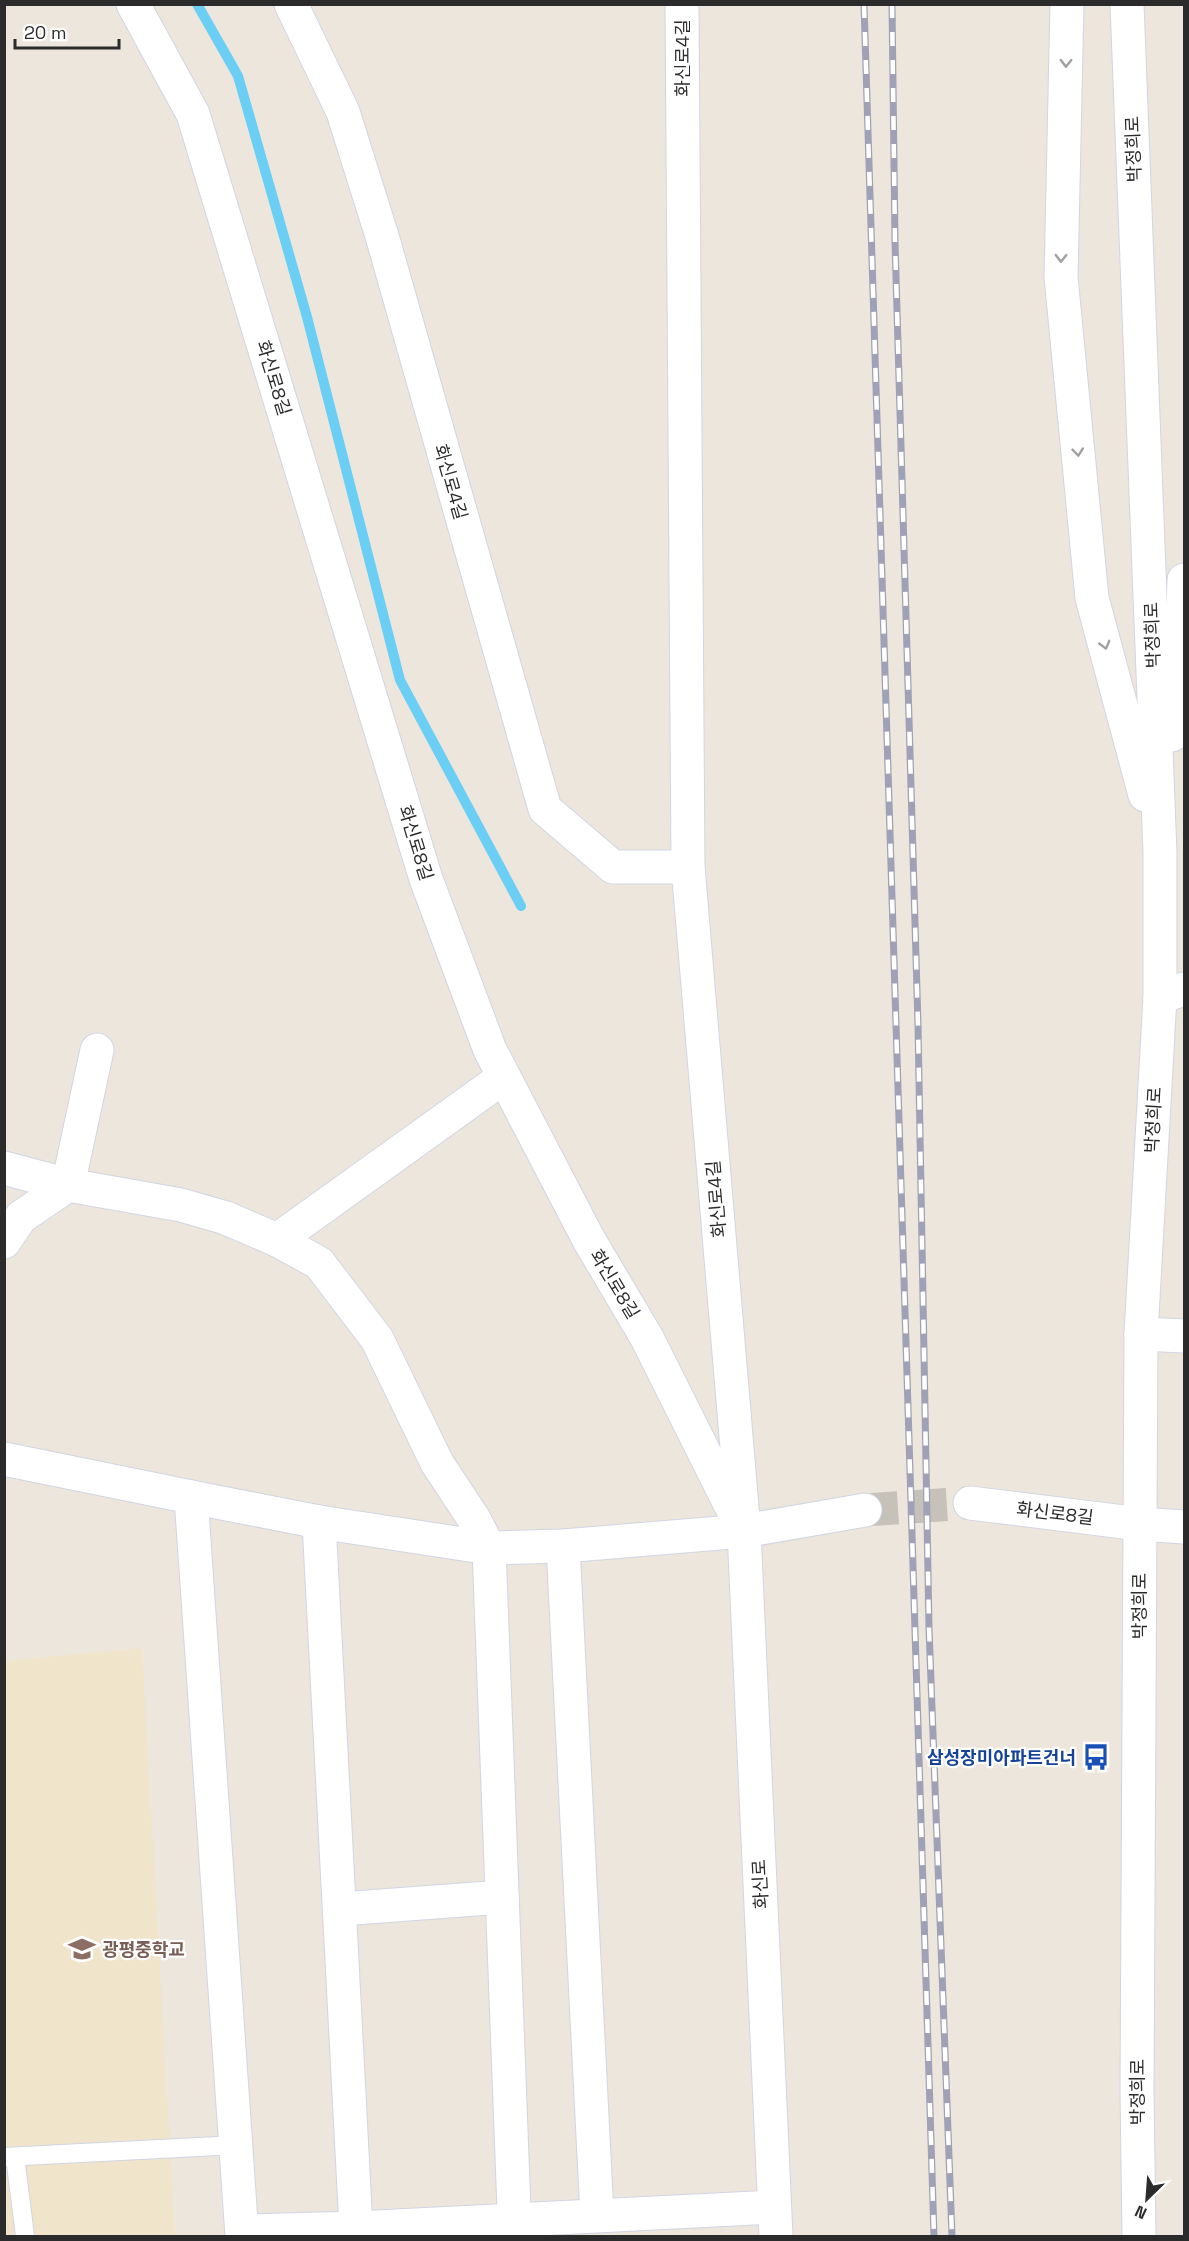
<svg xmlns="http://www.w3.org/2000/svg" width="1189" height="2241" viewBox="0 0 1189 2241" font-family="'Space Grotesk','Noto Sans KR',sans-serif">
  <style>
    .education { fill: #f0e4cb }
    .lines { fill: none; stroke-linecap: round; stroke-linejoin: round }
    .stream { stroke: #6bcef4; stroke-width: 10 }
    .minor-tunnel { stroke: #c6c1b9; stroke-width: 33; stroke-dasharray: 33 16; stroke-linecap: butt }
    .service-casing { stroke: #d1d5e4; stroke-width: 20 }
    .minor-casing { stroke: #d1d5e4; stroke-width: 35 }
    .tertiary-casing { stroke: #d1d5e4; stroke-width: 35 }
    .service { stroke: #fff; stroke-width: 18 }
    .minor { stroke: #fff; stroke-width: 33 }
    .tertiary { stroke: #fff; stroke-width: 33 }
    .rail-casing { stroke: #9fa2b6; stroke-width: 7 }
    .rail { stroke: #fff; stroke-width: 4.5; stroke-dasharray: 14; stroke-linecap: butt }
    .oneway { stroke: #a0a0a0 }
    .labels { text-anchor: middle; dominant-baseline: central; stroke-width: 4.5; stroke-linejoin: round; paint-order: stroke }
    .street-label { font-size: 18px; fill: #2b2b2b; stroke: #fff }
    .transit-label { font-size: 18px; font-weight: bold; fill: #164399; stroke: #fff; text-anchor: end }
    .education-label { font-size: 18px; font-weight: bold; fill: #785e54; stroke: #fff; text-anchor: start }
  </style>
  <rect width="100%" height="100%" fill="#ede6dc"/>
  <!-- education -->
  <polygon class="education" points="142,1648 175,2236 5,2236 5,1661"/>
  <g class="lines">
    <!-- stream -->
    <polyline class="stream" points="197,4 238,76 307,317 400,680 521,906"/>
    <!-- minor-tunnel -->
    <polyline class="minor-tunnel" points="865,1510 970,1503"/>
    <defs>
      <g id="service">
        <polyline points="4,2157 237,2145"/>
        <polyline points="15,2157 25,2236"/>
      </g>
      <g id="minor">
        <polyline points="133,4 193,114 426,879 490,1050 589,1240 647,1338 736,1516"/>
        <polyline points="291,4 343,112 382,236 545,809 613,867 688,867"/>
        <polyline points="682,4 688,867 744,1531 776,2236"/>
        <polyline points="1160,997 1184,989"/>
        <polyline points="97,1050 68,1185 181,1205 226,1218 277,1240 319,1263 377,1339 437,1463 474,1519 489,1548 515,2236"/>
        <polyline points="4,1168 68,1185"/>
        <polyline points="277,1240 504,1077"/>
        <polyline points="4,1242 21,1217 68,1185"/>
        <polyline points="1141,1334 1184,1336"/>
        <polyline points="4,1459 191,1497"/>
        <polyline points="970,1503 1140,1524 1184,1527"/>
        <polyline points="319,1522 356,2228"/>
        <polyline points="563,1546 597,2215"/>
        <polyline points="341,1909 502,1897"/>
        <polyline points="242,2231 356,2228 774,2207"/>
        <polyline points="242,2236 191,1497 319,1522 489,1548 563,1546 744,1531 865,1510"/>
      </g>
      <g id="tertiary">
        <polyline points="1067,4 1061,277 1092,598 1145,795"/>
        <polyline points="1127,4 1160,853 1160,997 1141,1334 1137,2091 1139,2236"/>
        <polyline points="1172,735 1182,636 1184,580"/>
      </g>
    </defs>
    <!-- service casing -->
    <use href="#service" class="service-casing"/>
    <!-- minor casing -->
    <use href="#minor" class="minor-casing"/>
    <!-- tertiary casing -->
    <use href="#tertiary" class="tertiary-casing"/>
    <!-- service -->
    <use href="#service" class="service"/>
    <!-- minor -->
    <use href="#minor" class="minor"/>
    <!-- tertiary -->
    <use href="#tertiary" class="tertiary"/>
    <defs>
      <g id="rail">
        <polyline points="864,4 934,2236"/>
        <polyline points="892,4 895,242 918,1025 929,1628 952,2236"/>
      </g>
    </defs>
    <!-- rail casing -->
    <use href="#rail" class="rail-casing"/>
    <!-- rail -->
    <use href="#rail" class="rail"/>
  </g>
  <!-- one-way arrows -->
  <defs><path id="oneway-chevron" d="M-2-3.5L2.5 0L-2 3.5" fill="none" stroke-width="1.6" stroke-linecap="round" stroke-linejoin="round" transform="scale(1.5)"/></defs>
  <g class="oneway">
    <use href="#oneway-chevron" transform="translate(1066 63) rotate(91)"/>
    <use href="#oneway-chevron" transform="translate(1061 258) rotate(91)"/>
    <use href="#oneway-chevron" transform="translate(1078 452) rotate(84)"/>
    <use href="#oneway-chevron" transform="translate(1105 645) rotate(75)"/>
  </g>
  <!-- icons -->
  <defs>
    <symbol id="bus-bare" viewBox="-9 -9 18 18"><path d="M-5-6H5V4H4V6H2V4H-2V6H-4V4H-5ZM-3.5-4V0h7V-4ZM-3.5 1.2v1.5H-2V1.2ZM2 1.2v1.5H3.5V1.2Z" fill="#1a4fb4" stroke="#fff" stroke-width="2.5" paint-order="stroke"/></symbol>
    <symbol id="school-bare" viewBox="-9 -9 18 18"><path d="M0-5L7-2L0 1L-7-2ZM-4 1L0 2.5L4 1V4Q0 6-4 4Z" fill="#8d6e63" stroke="#fff" stroke-width="2.5" paint-order="stroke"/></symbol>
  </defs>
  <g fill-rule="evenodd">
    <use href="#bus-bare" x="1077" y="1738" width="38" height="38"/>
    <use href="#school-bare" x="63" y="1930" width="38" height="38"/>
  </g>
  <g class="labels">
    <!-- street labels -->
    <g class="street-label">
      <text transform="translate(682 58) rotate(-90)">화신로4길</text>
      <text transform="translate(1133 149) rotate(-92)">박정희로</text>
      <text transform="translate(274 378) rotate(73)">화신로8길</text>
      <text transform="translate(451 482) rotate(74)">화신로4길</text>
      <text transform="translate(1152 635) rotate(-92)">박정희로</text>
      <text transform="translate(416 843) rotate(73)">화신로8길</text>
      <text transform="translate(1153 1120) rotate(-87)">박정희로</text>
      <text transform="translate(716 1199) rotate(-95)">화신로4길</text>
      <text transform="translate(615 1284) rotate(59)">화신로8길</text>
      <text transform="translate(1055 1513) rotate(7)">화신로8길</text>
      <text transform="translate(1139 1606) rotate(-90)">박정희로</text>
      <text transform="translate(760 1884) rotate(-93)">화신로</text>
      <text transform="translate(1137 2092) rotate(-90)">박정희로</text>
    </g>
    <!-- transit labels -->
    <g class="transit-label">
      <text x="1076" y="1757">삼성장미아파트건너</text>
    </g>
    <!-- education labels -->
    <g class="education-label">
      <text x="102" y="1949">광평중학교</text>
    </g>
  </g>
  <!-- border -->
  <rect width="1189" height="2241" fill="none" stroke="#2b2b2b" stroke-width="12"/>
  <!-- north arrow -->
  <g transform="translate(1147 2199) rotate(205)" stroke="#ffffff" stroke-width="4.5" paint-order="stroke">
  <path d="M0-4.5L10 22L0 15L-10 22Z" fill="#2b2b2b"/>
  <text y="-9" font-size="16" font-weight="bold" text-anchor="middle" fill="#2b2b2b">N</text>
  </g>
  <!-- scale -->
  <path d="M15 39v9h104v-9" fill="none" stroke="#2b2b2b" stroke-width="3"/>
  <text x="24" y="39" font-size="18" fill="#2b2b2b" stroke="#ffffff" stroke-width="4.5" paint-order="stroke">20 m</text>
</svg>
